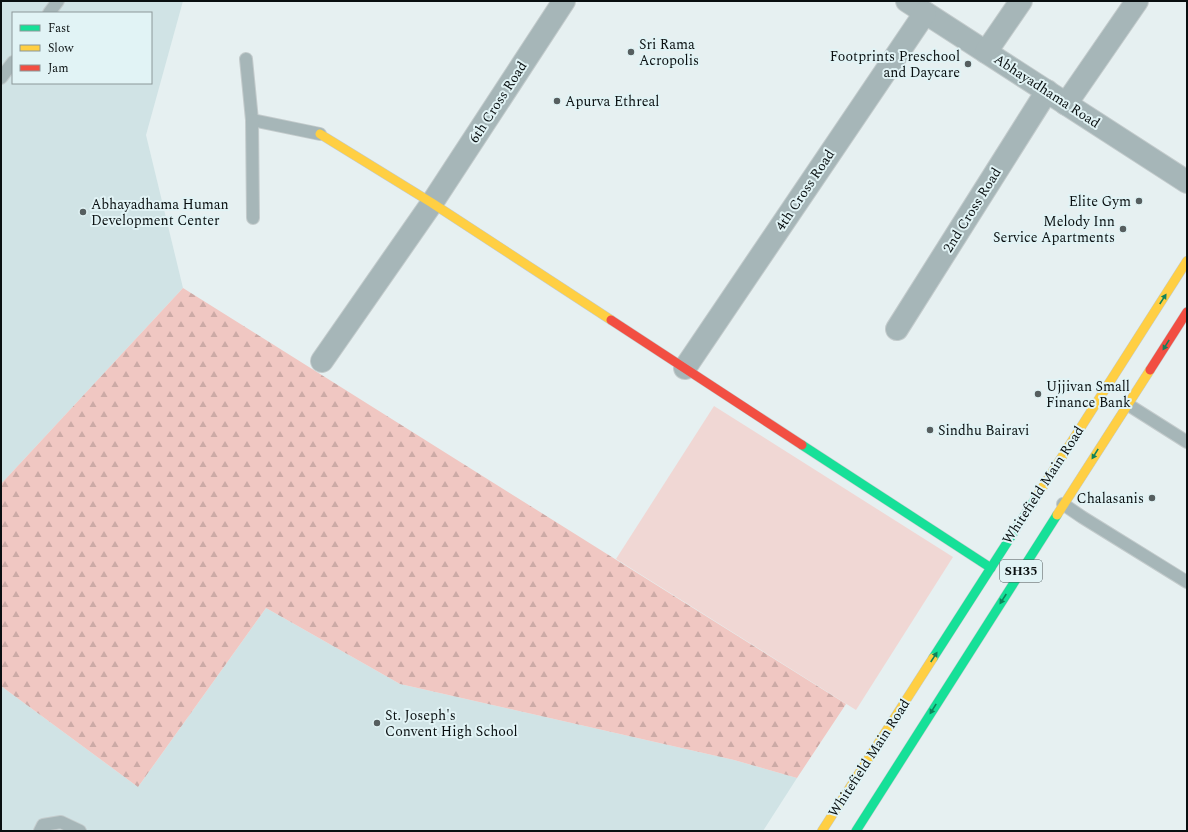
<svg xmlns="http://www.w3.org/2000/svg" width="1188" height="832" viewBox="0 0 1188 832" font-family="Spectral,serif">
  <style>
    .built { fill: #d0e3e5; fill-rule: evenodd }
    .green { fill: #f0d7d4 }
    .forest { fill: url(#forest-firs) }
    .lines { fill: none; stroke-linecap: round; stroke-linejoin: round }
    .lane-casing { stroke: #c3cbcc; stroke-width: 14 }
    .street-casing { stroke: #c3cbcc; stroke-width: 24 }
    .fast-casing { stroke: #c3cbcc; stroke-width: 10 }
    .slow-casing { stroke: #c3cbcc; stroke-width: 10 }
    .jam-casing { stroke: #c3cbcc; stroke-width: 10 }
    .lane { stroke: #a6b6b8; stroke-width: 12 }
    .street { stroke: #a6b6b8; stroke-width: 22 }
    .fast { stroke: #16e098; stroke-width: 9 }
    .slow { stroke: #ffcf43; stroke-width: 9 }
    .jam { stroke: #f24e42; stroke-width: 9 }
    .oneway { fill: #10825b }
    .poi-dot { fill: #565e5f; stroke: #e1f3f5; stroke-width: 1.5 }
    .labels { text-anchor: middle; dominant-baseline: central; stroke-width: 4; stroke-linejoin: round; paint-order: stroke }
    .shield { fill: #e1f3f5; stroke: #4a5355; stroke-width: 1 }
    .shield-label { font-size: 13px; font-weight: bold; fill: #090f10 }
    .poi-label { font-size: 14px; fill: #090f10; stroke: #e1f3f5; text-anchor: start }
    .street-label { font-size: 14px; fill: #090f10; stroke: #e1f3f5 }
  </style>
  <defs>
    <pattern id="forest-firs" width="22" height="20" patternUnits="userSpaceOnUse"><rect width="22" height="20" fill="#f0c7c2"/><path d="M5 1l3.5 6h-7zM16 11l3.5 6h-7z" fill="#ccaaa6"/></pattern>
  </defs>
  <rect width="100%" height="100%" fill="#e6f0f1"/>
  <!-- built -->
  <g class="built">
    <path d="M1,1h182l-37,134 37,153 -182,196zM13,13h138v70h-138z"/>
    <polygon points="266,608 400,684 734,760 797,778 763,831 1,831 1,686 138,787"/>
  </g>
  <!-- green -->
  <polygon class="green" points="714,406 953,557 856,710 616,559"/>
  <!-- forest -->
  <polygon class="forest" points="183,288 846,704 797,778 734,760 400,684 266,608 138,787 1,686 1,484"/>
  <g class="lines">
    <defs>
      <g id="lane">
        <polyline points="49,13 58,1"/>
        <polyline points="246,59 252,120 320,134"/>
        <polyline points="1,78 13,62"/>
        <polyline points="252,120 253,218"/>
        <polyline points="1127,404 1187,442"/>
        <polyline points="1063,504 1082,517 1187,582"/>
        <polyline points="40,831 43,825 61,822 80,831"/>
      </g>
      <g id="street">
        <polyline points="907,1 1187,182"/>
        <polyline points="986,52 1021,1"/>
        <polyline points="1066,104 1137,1"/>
        <polyline points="897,329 1047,91"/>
        <polyline points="322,361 432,203 564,1"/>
        <polyline points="685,368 925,13"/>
      </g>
      <g id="fast">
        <polyline points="802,445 991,568"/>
        <polyline points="933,658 1037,496"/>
        <polyline points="856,831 1057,515"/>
      </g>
      <g id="slow">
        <polyline points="320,134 432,203 611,320"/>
        <polyline points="1037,496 1187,261"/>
        <polyline points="1057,515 1150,370"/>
        <polyline points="822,831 933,658"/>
      </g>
      <g id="jam">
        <polyline points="611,320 802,445"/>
        <polyline points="1150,370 1187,312"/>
      </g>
    </defs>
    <!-- lane casing -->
    <use href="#lane" class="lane-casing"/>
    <!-- street casing -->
    <use href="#street" class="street-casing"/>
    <!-- fast casing -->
    <use href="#fast" class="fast-casing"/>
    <!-- slow casing -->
    <use href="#slow" class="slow-casing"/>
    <!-- jam casing -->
    <use href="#jam" class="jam-casing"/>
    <!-- lane -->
    <use href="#lane" class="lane"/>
    <!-- street -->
    <use href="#street" class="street"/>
    <!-- fast -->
    <use href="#fast" class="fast"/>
    <!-- slow -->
    <use href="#slow" class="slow"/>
    <!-- jam -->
    <use href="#jam" class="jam"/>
  </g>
  <!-- one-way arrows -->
  <defs><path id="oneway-solid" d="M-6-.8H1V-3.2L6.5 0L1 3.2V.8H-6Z"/></defs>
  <g class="oneway">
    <use href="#oneway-solid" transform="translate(1163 299) rotate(-57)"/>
    <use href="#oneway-solid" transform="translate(1166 345) rotate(122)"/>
    <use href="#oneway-solid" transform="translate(1095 454) rotate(122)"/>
    <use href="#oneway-solid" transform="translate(1003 599) rotate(123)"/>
    <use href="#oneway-solid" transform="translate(934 657) rotate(-57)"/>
    <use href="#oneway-solid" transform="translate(933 709) rotate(122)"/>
  </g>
  <!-- markers -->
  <g class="poi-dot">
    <circle cx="631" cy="52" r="4"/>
    <circle cx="968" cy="64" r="4"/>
    <circle cx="557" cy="101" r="4"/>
    <circle cx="1139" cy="201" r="4"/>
    <circle cx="83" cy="212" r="4"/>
    <circle cx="1123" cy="229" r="4"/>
    <circle cx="1038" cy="394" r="4"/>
    <circle cx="930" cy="430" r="4"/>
    <circle cx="1152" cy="498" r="4"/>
    <circle cx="377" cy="723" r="4"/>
  </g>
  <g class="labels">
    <!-- shield labels -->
    <rect class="shield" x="1000" y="560" width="42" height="22" rx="3"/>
    <g class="shield-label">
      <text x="1021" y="571">SH35</text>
    </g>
    <!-- poi labels -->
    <g class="poi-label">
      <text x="639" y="44">Sri Rama<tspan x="639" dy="16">Acropolis</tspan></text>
      <text x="960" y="56" text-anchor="end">Footprints Preschool<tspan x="960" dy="16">and Daycare</tspan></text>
      <text x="565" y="101">Apurva Ethreal</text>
      <text x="1131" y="201" text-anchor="end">Elite Gym</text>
      <text x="91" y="204">Abhayadhama Human<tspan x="91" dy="16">Development Center</tspan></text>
      <text x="1115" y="221" text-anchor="end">Melody Inn<tspan x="1115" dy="16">Service Apartments</tspan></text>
      <text x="1046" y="386">Ujjivan Small<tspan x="1046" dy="16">Finance Bank</tspan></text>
      <text x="938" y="430">Sindhu Bairavi</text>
      <text x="1144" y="498" text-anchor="end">Chalasanis</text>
      <text x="385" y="715">St. Joseph's<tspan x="385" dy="16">Convent High School</tspan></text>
    </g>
    <!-- street labels -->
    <g class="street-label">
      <text transform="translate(1047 91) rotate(33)">Abhayadhama Road</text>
      <text transform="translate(498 102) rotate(-57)">6th Cross Road</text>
      <text transform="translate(805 190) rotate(-56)">4th Cross Road</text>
      <text transform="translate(972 210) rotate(-58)">2nd Cross Road</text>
      <text transform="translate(1043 485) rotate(-57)">Whitefield Main Road</text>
      <text transform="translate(869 758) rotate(-57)">Whitefield Main Road</text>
    </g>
  </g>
  <!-- border -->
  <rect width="1188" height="832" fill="none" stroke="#090f10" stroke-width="4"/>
  <!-- legend -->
  <rect x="12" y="12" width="140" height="72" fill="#e1f3f5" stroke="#8b9899"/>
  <rect x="20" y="25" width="20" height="6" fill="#16e098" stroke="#8b9899"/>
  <text x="48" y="32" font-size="12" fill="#090f10">Fast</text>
  <rect x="20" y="45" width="20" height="6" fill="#ffcf43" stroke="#8b9899"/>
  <text x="48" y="52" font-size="12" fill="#090f10">Slow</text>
  <rect x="20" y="65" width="20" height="6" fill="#f24e42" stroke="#8b9899"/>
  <text x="48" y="72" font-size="12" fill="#090f10">Jam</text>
</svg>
